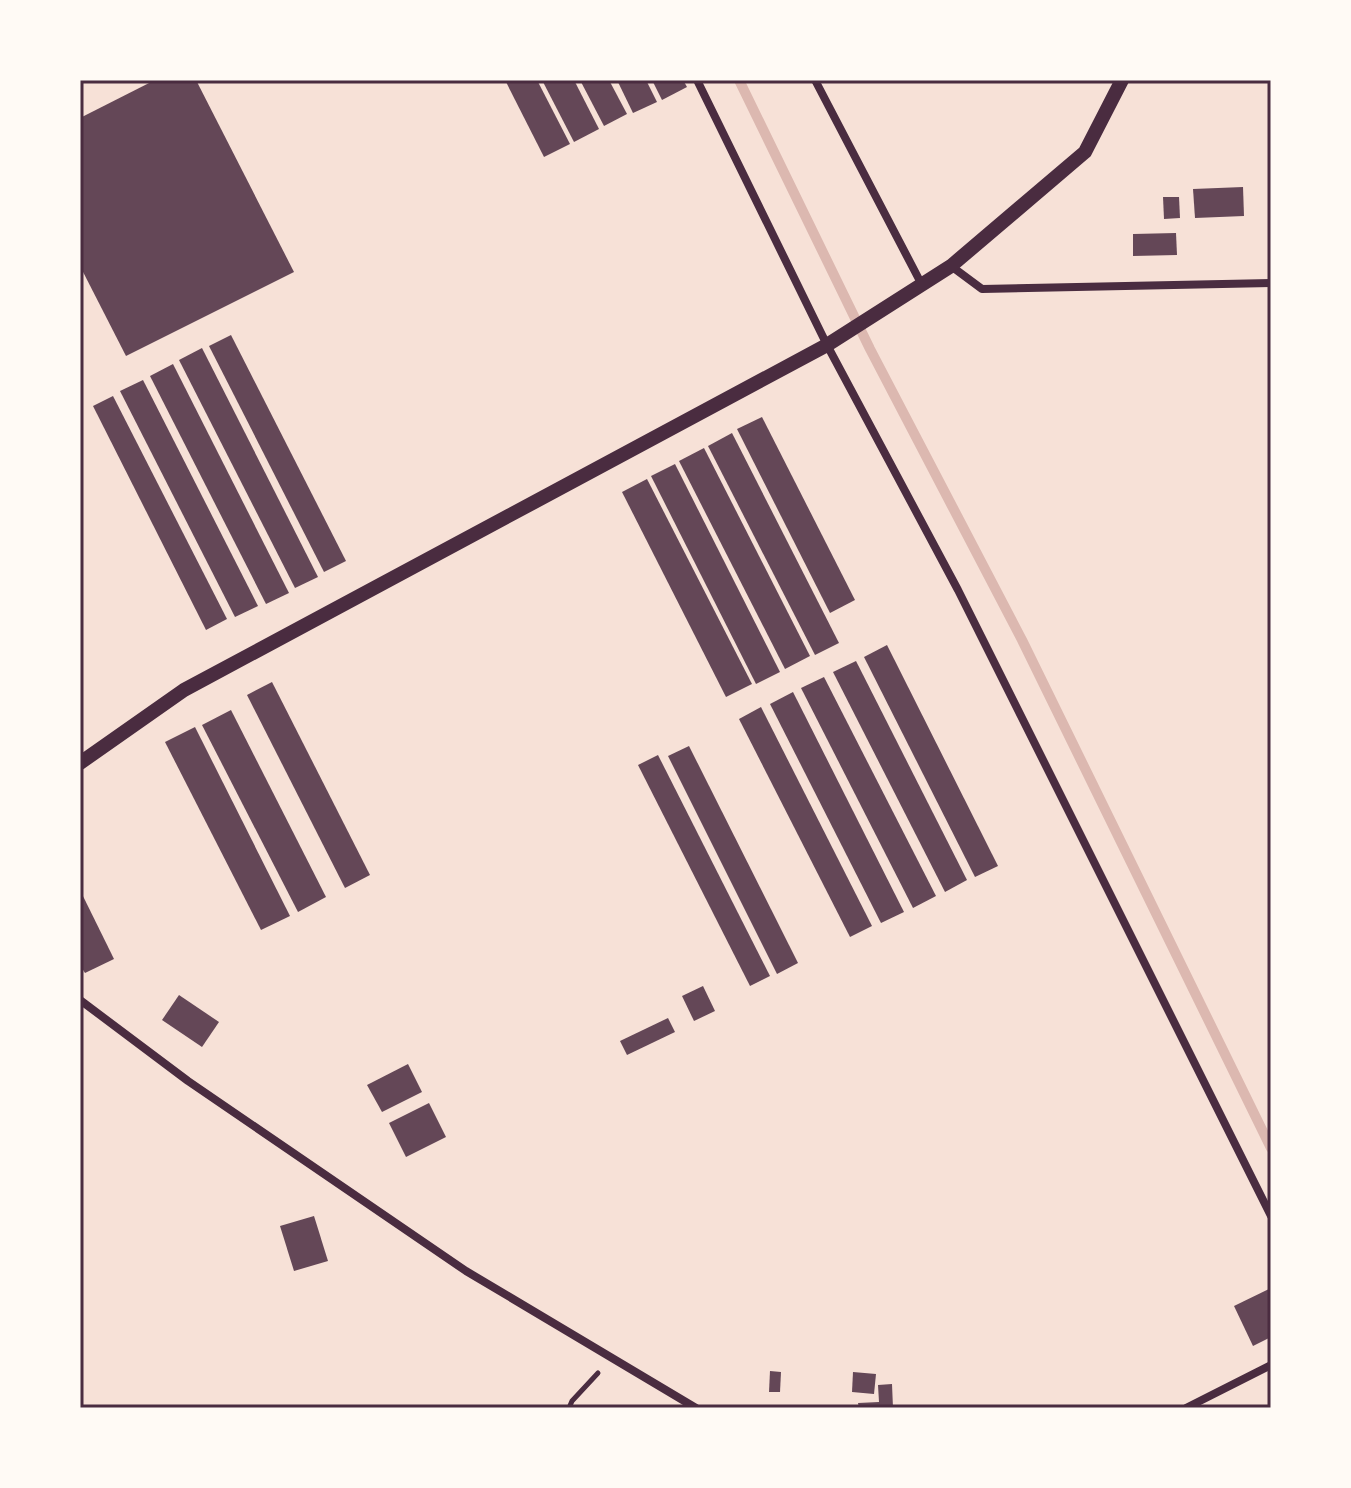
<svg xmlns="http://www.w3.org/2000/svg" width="1351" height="1488" viewBox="0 0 1351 1488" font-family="Rubik,sans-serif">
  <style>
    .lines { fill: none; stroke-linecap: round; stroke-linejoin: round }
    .stream { stroke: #dcb8b0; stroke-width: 10 }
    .building { fill: #644757 }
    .path { stroke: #4a2c40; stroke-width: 5 }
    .minor { stroke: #4a2c40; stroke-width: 8 }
    .tertiary { stroke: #4a2c40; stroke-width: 14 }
    .neatline { fill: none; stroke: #4a2c40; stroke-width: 3 }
  </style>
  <rect width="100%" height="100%" fill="#f7e1d7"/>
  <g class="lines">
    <!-- stream -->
    <polyline class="stream" points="739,80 870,349 1022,640 1271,1148"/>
  </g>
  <!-- building -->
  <g class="building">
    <polygon points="155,80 196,80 294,272 126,356 80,266 80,118"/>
    <polygon points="505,80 537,80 570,144 544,157"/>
    <polygon points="542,80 574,80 599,129 574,142"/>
    <polygon points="580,80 609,80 627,114 604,126"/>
    <polygon points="617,80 646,80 657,102 633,113"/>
    <polygon points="652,80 683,80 687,87 662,100"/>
    <polygon points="1243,187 1244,216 1195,218 1193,189"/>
    <polygon points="1163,197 1179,197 1180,218 1164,219"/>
    <polygon points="1176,233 1177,255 1133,256 1133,234"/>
    <polygon points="231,335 346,561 324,572 209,346"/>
    <polygon points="202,348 318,577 295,588 179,360"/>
    <polygon points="173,364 289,593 266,604 150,376"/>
    <polygon points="143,380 258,606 235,617 120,391"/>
    <polygon points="113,396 227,619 206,630 93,406"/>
    <polygon points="762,417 855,600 830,613 737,429"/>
    <polygon points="732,433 839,643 815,655 708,446"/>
    <polygon points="704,448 810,656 785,669 679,461"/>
    <polygon points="675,464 780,672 756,684 651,476"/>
    <polygon points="647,479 752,684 726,697 622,492"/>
    <polygon points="887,645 998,866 975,877 864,657"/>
    <polygon points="856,661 967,880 945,892 833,672"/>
    <polygon points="824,677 936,896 913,908 801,688"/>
    <polygon points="272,682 370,875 345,888 247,695"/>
    <polygon points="793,692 904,912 881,923 770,704"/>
    <polygon points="761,707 872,926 850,937 739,719"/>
    <polygon points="231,710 326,897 298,912 202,725"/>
    <polygon points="195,727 290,916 261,930 165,742"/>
    <polygon points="689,746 798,963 777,974 668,756"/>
    <polygon points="658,755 770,976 750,986 638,765"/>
    <polygon points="80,890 114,959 85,973 80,965"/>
    <polygon points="703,986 715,1011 694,1021 682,996"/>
    <polygon points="179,995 219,1022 202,1047 162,1020"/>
    <polygon points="668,1018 675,1032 627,1055 620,1041"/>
    <polygon points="408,1064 422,1092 382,1112 367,1085"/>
    <polygon points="429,1103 446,1137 406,1157 389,1123"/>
    <polygon points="314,1216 328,1261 294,1271 280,1226"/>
    <polygon points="1271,1288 1271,1337 1253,1346 1234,1306"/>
    <polygon points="770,1371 781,1372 780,1392 769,1392"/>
    <polygon points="853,1372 876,1374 874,1394 852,1392"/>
    <polygon points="892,1384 893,1408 859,1408 858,1403 879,1402 878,1385"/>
  </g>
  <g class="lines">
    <!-- path -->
    <polyline class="path" points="569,1408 572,1401 598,1373"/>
    <!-- minor -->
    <g class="minor">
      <polyline points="697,80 827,345 958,590 1271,1216"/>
      <polyline points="815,80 922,285"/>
      <polyline points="951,266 982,289 1271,283"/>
      <polyline points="80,1000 188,1081 466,1271 696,1408"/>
      <polyline points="1186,1408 1271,1365"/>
    </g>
    <!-- tertiary -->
    <polyline class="tertiary" points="80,763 184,690 827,345 951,266 1085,152 1122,80"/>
  </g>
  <!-- border -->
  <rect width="1351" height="1488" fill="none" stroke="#fffaf5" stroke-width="164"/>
  <rect x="82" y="82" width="1187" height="1324" class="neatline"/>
</svg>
